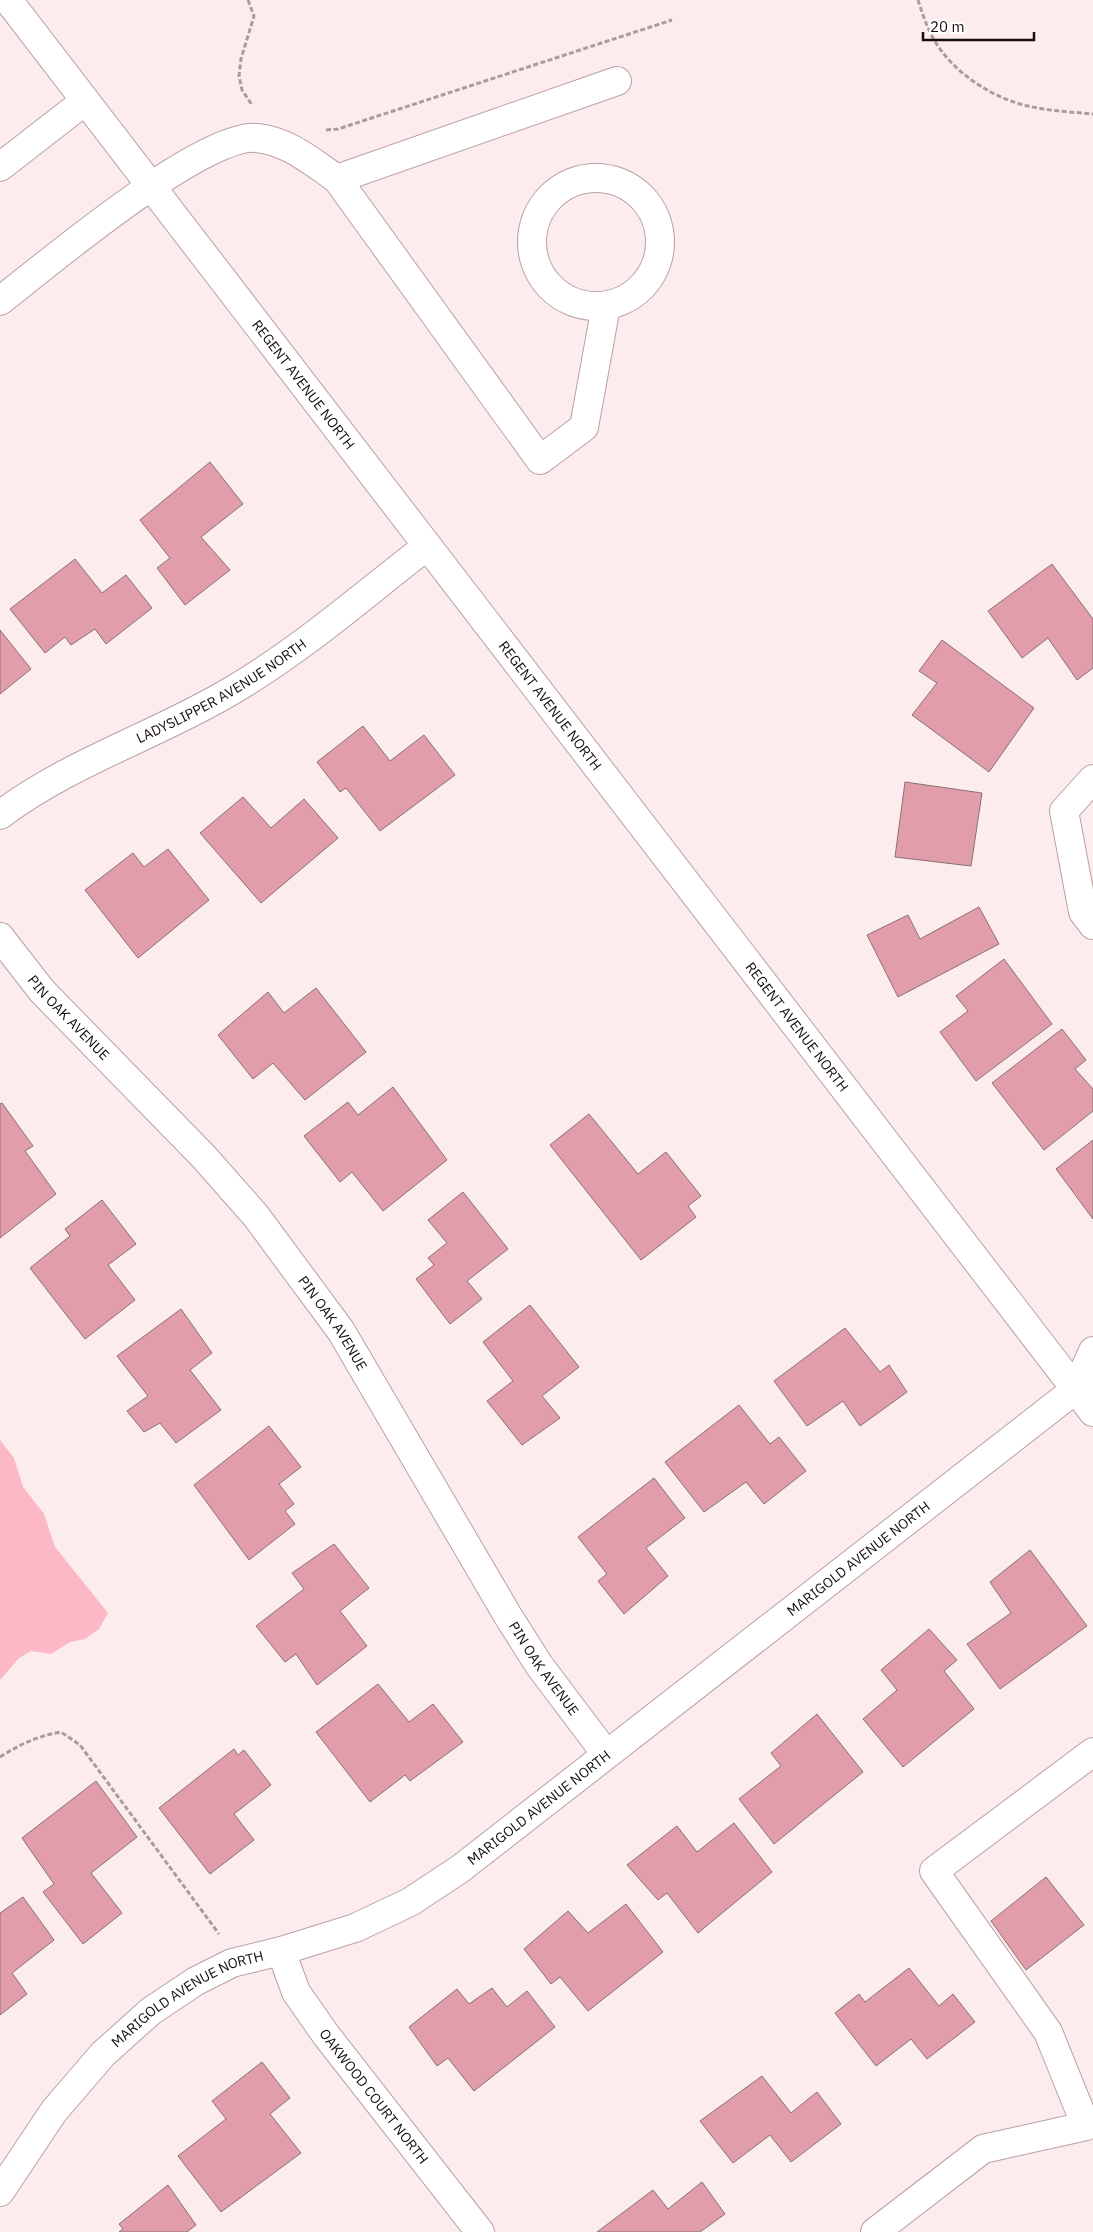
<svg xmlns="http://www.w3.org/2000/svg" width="1093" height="2232" viewBox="0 0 1093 2232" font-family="'IBM Plex Sans',sans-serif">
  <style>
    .water { fill: #fcb8c4 }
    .building { fill: #e19eaa; stroke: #897074 }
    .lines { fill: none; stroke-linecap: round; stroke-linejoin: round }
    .minor-casing { stroke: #bba0a5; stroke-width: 30 }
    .path { stroke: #aa9c9d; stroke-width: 3; stroke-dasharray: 5 2.5; stroke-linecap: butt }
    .minor { stroke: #fff; stroke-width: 28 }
    .labels { text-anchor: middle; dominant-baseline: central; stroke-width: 4; stroke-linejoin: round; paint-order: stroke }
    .street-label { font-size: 14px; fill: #160d0e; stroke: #fff }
  </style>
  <rect width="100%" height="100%" fill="#fdecee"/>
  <!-- water -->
  <polygon class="water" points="0,1440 14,1458 23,1487 44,1514 55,1547 108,1613 99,1629 85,1639 70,1642 51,1654 31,1651 19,1658 0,1680"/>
  <!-- building -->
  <g class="building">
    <polygon points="210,462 243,504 201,537 230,570 185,605 157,568 170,558 140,520"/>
    <polygon points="75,559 102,593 126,575 152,608 106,644 95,629 71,645 65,637 45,653 10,609"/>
    <polygon points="1052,564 1093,619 1093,668 1077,680 1048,638 1022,658 988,611"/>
    <polygon points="0,630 31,669 0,694"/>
    <polygon points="942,640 1034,708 989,772 912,715 937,683 919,671"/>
    <polygon points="363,726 390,761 424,735 455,775 380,831 346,788 340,792 317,762"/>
    <polygon points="905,782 982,793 971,866 895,857"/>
    <polygon points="243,797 271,828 304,799 338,838 261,903 200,833"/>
    <polygon points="168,849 209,900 138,958 85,890 133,853 144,867"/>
    <polygon points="979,907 999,944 898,997 867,935 908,915 920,939"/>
    <polygon points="1004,959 1052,1024 976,1081 940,1032 968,1011 956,996"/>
    <polygon points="316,988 366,1052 305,1100 273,1063 253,1079 218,1035 268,992 284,1013"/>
    <polygon points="1062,1029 1086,1060 1075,1069 1093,1089 1093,1111 1044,1150 992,1083"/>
    <polygon points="393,1087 447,1160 383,1211 352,1172 340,1182 304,1136 348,1102 358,1115"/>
    <polygon points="2,1103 33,1146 25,1151 56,1194 0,1238 0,1104"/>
    <polygon points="589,1114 638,1174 666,1152 701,1196 688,1206 696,1217 641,1260 550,1145"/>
    <polygon points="1093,1140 1093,1219 1056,1169"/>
    <polygon points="463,1192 508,1249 467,1281 482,1299 450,1324 416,1279 434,1265 428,1258 447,1243 428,1220"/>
    <polygon points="102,1200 136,1244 108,1265 135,1300 85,1339 30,1268 70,1236 65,1229"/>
    <polygon points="530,1305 579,1367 542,1396 560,1418 522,1445 487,1401 513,1381 483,1342"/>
    <polygon points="181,1309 212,1353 190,1370 221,1410 176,1443 160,1423 144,1432 127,1411 148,1396 117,1356"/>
    <polygon points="845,1328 880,1372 889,1365 907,1392 860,1426 843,1401 807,1426 774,1381"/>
    <polygon points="739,1405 770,1444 779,1437 806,1471 764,1504 746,1482 704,1512 665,1462"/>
    <polygon points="269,1426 301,1467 279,1484 294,1504 285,1511 295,1524 249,1560 194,1485"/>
    <polygon points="654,1478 685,1518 646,1548 668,1576 624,1614 598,1581 607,1574 578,1537"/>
    <polygon points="334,1544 369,1588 340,1611 367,1646 317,1685 296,1654 285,1662 256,1626 304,1589 292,1573"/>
    <polygon points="1030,1550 1087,1626 1000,1689 967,1644 1011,1613 990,1582"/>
    <polygon points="929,1629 957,1660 944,1671 974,1709 903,1767 863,1719 897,1690 881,1670"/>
    <polygon points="378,1684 409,1722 433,1704 463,1742 410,1781 405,1775 370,1802 316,1732"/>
    <polygon points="817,1714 863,1772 774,1844 739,1799 781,1766 771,1753"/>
    <polygon points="234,1749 238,1755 244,1750 271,1785 234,1814 254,1840 210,1874 159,1808"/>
    <polygon points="96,1781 137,1837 91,1873 122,1913 83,1944 43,1892 54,1884 22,1838"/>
    <polygon points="734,1823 772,1872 698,1933 667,1893 658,1900 627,1865 677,1826 697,1852"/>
    <polygon points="1046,1877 1084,1925 1026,1970 991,1921"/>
    <polygon points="23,1897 54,1940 12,1973 27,1994 0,2015 0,1913"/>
    <polygon points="626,1904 663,1952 588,2011 560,1977 551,1984 524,1949 568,1911 588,1933"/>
    <polygon points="909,1968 939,2006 953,1994 975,2022 927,2059 911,2039 876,2066 835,2013 859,1994 865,2002"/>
    <polygon points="492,1988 507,2007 527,1991 555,2027 474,2091 448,2058 437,2066 409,2027 457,1989 469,2004"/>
    <polygon points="262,2062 290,2098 270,2114 301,2153 221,2212 178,2156 226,2119 212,2101"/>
    <polygon points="762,2076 791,2113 817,2092 841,2124 791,2162 770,2135 733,2163 700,2121"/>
    <polygon points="702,2182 725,2214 700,2232 597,2232 653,2190 668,2209"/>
    <polygon points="168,2185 196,2225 187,2232 119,2232 123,2229 119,2224"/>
  </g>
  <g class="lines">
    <defs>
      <g id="minor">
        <path id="s1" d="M8,0l1085,1412"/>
        <polyline points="0,167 85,101"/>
        <circle cx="596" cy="242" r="64"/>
        <polyline points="337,179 617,81"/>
        <path d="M0,301c46,-36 204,-169 257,-163 31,3 55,24 80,41l203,281 44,-33 22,-121"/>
        <polyline points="1093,779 1064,811 1083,912 1093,925"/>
        <path id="s2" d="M0,815c69,-52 152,-78 226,-121 73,-42 135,-97 201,-148"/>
        <path id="s3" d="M0,937l42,54 162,166 52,59 85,115 167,285 31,49 67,89"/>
        <polyline points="1076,1389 1093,1351"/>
        <path id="s4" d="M281,1951l15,41 30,43 154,197"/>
        <path id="s5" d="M0,2192l54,-81 49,-57 48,-43 45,-30 36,-18 49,-12 74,-23 55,-26 50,-33 616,-480 16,-5"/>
        <polyline points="875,2232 983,2149 1086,2126 1048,2032 934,1871 1093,1752"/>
      </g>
    </defs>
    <!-- minor casing -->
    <use href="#minor" class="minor-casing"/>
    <!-- path -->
    <g class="path">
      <polyline points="248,0 254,16 241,59 239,76 242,90 252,105"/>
      <path d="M918,0c5,15 10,32 20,46 19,29 57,53 90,60 21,5 44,6 65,8"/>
      <polyline points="326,130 338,129 672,20"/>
      <path d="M0,1757c20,-13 38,-21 61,-25l19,13 139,189"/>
    </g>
    <!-- minor -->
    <use href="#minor" class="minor"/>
  </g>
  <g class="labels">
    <!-- street labels -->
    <g class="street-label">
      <text stroke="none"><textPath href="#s1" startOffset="485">REGENT AVENUE NORTH</textPath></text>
      <text stroke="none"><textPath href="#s2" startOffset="254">LADYSLIPPER AVENUE NORTH</textPath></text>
      <text stroke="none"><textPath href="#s1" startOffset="890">REGENT AVENUE NORTH</textPath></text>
      <text stroke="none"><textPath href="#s3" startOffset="106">PIN OAK AVENUE</textPath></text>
      <text stroke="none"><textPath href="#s1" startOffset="1295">REGENT AVENUE NORTH</textPath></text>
      <text stroke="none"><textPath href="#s3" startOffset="511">PIN OAK AVENUE</textPath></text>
      <text stroke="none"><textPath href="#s5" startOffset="1085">MARIGOLD AVENUE NORTH</textPath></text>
      <text stroke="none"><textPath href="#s3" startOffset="916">PIN OAK AVENUE</textPath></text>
      <text stroke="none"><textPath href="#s5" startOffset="680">MARIGOLD AVENUE NORTH</textPath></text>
      <text stroke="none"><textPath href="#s5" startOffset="275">MARIGOLD AVENUE NORTH</textPath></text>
      <text stroke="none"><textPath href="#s4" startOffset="174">OAKWOOD COURT NORTH</textPath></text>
    </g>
  </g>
  <!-- scale -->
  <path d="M923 32v8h111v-8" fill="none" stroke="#160d0e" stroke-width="2.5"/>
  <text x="930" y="32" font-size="15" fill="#160d0e" stroke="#ffffff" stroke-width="4" paint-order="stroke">20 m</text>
</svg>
